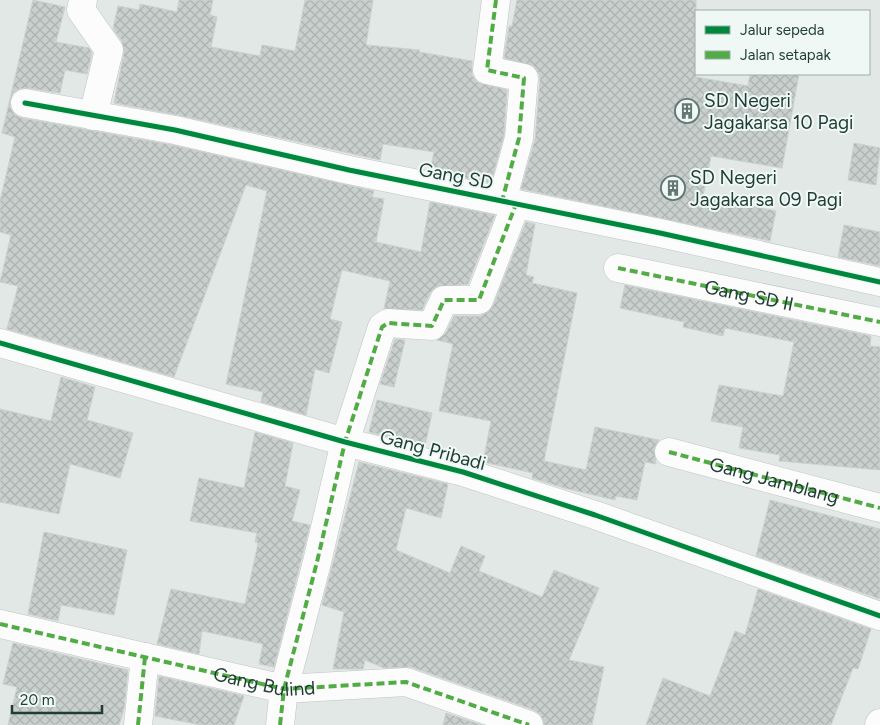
<svg xmlns="http://www.w3.org/2000/svg" width="880" height="725" viewBox="0 0 880 725" font-family="Figtree,sans-serif">
  <style>
    .building { fill: url(#building-cross-hatch); stroke: #cbd1cf }
    .lines { fill: none; stroke-linecap: round; stroke-linejoin: round }
    .minor-casing { stroke: #bfc5c3; stroke-width: 29 }
    .secondary-casing { stroke: #bdc6c3; stroke-width: 29 }
    .minor { stroke: #fbfcfb; stroke-width: 28 }
    .secondary { stroke: #fbfcfb; stroke-width: 28 }
    .quiet { stroke: #52ac45; stroke-width: 4; stroke-dasharray: 8 4; stroke-linecap: butt }
    .cycleway-casing { stroke: #eff8f4; stroke-width: 8 }
    .cycleway { stroke: #00873e; stroke-width: 5 }
    .labels { text-anchor: middle; dominant-baseline: central; stroke-width: 4; stroke-linejoin: round; paint-order: stroke }
    .poi-label { font-size: 19px; fill: #1f3c36; stroke: #eff8f4; text-anchor: start }
    .street-label { font-size: 19px; fill: #1f3c36; stroke: #eff8f4 }
  </style>
  <defs>
    <pattern id="building-cross-hatch" width="8" height="8" patternUnits="userSpaceOnUse" patternTransform="scale(1.25)"><rect width="8" height="8" fill="#c9cfcd"/><path d="M0 0l8 8M0 8l8-8" fill="none" stroke="#acb3b1"/></pattern>
  </defs>
  <rect width="100%" height="100%" fill="#e2e8e6"/>
  <!-- building -->
  <g class="building">
    <polygon points="33,0 65,7 56,42 89,48 92,53 87,74 65,70 60,93 27,88 19,89 13,93 10,101 11,109 15,115 22,118 172,145 374,191 372,197 384,199 376,242 421,252 430,202 495,215 468,284 436,287 430,293 422,310 384,309 390,281 342,270 330,319 342,322 329,373 315,369 306,415 261,402 263,392 226,384 267,191 246,185 174,377 7,329 18,286 0,282 11,235 0,232 0,201 15,137 2,133"/>
    <polygon points="179,0 213,0 210,15 217,17 211,47 260,56 262,45 295,51 305,0 373,0 366,45 420,50 419,52 472,61 472,75 477,82 507,90 504,135 491,183 430,171 434,152 383,144 380,160 178,115 114,103 124,53 122,41 113,29 118,6 139,10 140,4 177,12"/>
    <polygon points="517,0 696,0 696,77 748,86 750,74 799,74 782,168 711,156 703,196 776,211 770,241 521,189 535,139 540,79 538,72 534,66 504,58 509,26 512,26"/>
    <polygon points="854,143 880,148 876,185 848,180"/>
    <polygon points="526,222 535,224 526,275 534,277 532,283 577,293 544,461 586,470 595,427 659,440 654,448 656,464 645,462 637,500 616,496 615,500 564,488 532,478 533,473 483,462 491,421 439,411 453,344 437,340 446,333 454,316 480,316 488,312 493,306"/>
    <polygon points="844,225 880,232 880,266 838,257"/>
    <polygon points="625,285 871,336 870,346 880,347 880,470 779,461 780,455 739,448 743,427 711,421 719,385 783,396 794,342 725,328 723,336 683,327 684,322 620,308"/>
    <polygon points="395,339 405,340 394,387 380,384"/>
    <polygon points="61,377 95,387 87,420 133,433 120,478 70,464 59,514 0,502 0,409 51,421"/>
    <polygon points="377,400 432,413 425,446 369,432"/>
    <polygon points="255,432 293,443 285,486 300,490 292,521 310,525 274,667 259,664 263,644 202,631 199,654 157,644 171,589 245,604 258,543 255,542 257,533 190,521 199,478 244,488"/>
    <polygon points="359,462 448,484 441,518 406,508 396,550 450,573 461,546 485,556 479,571 542,597 554,570 599,588 569,660 604,667 592,725 544,725 541,715 534,710 411,667 384,668 365,660 363,669 333,669 344,612 322,605"/>
    <polygon points="770,500 880,529 880,599 756,556"/>
    <polygon points="44,532 127,550 114,615 61,605 58,621 28,614"/>
    <polygon points="758,589 871,629 858,669 853,668 831,725 646,725 663,678 710,696 735,631 745,635"/>
    <polygon points="13,643 128,670 124,709 119,725 8,725 17,687 3,684"/>
    <polygon points="159,676 244,696 234,725 201,725 155,716"/>
    <polygon points="446,713 482,725 443,725"/>
  </g>
  <g class="lines">
    <defs>
      <g id="minor">
        <polyline points="83,0 81,10 109,50 93,116"/>
        <polyline points="496,0 487,70 524,78 519,138 502,201"/>
        <polyline points="25,103 175,130 349,170 660,233 880,282"/>
        <polyline points="618,268 880,322"/>
        <polyline points="0,343 345,442 463,472 595,515 880,616"/>
        <polyline points="669,452 880,508"/>
        <path id="s1" d="M0,624l284,65 122,-7 123,43"/>
        <polyline points="138,725 145,657"/>
        <polyline points="280,725 284,689 317,562 345,442 382,327 388,323 432,326 444,300 479,300 516,204"/>
      </g>
      <polyline id="secondary" points="879,725 880,723"/>
    </defs>
    <!-- minor casing -->
    <use href="#minor" class="minor-casing"/>
    <!-- secondary casing -->
    <use href="#secondary" class="secondary-casing"/>
    <!-- minor -->
    <use href="#minor" class="minor"/>
    <!-- secondary -->
    <use href="#secondary" class="secondary"/>
    <!-- quiet -->
    <g class="quiet">
      <polyline points="496,0 487,70 524,78 519,138 502,201 498,200"/>
      <path id="s2" d="M618,268l262,54"/>
      <path id="s3" d="M669,452l211,56"/>
      <polyline points="0,624 284,689 406,682 529,725"/>
      <polyline points="138,725 145,657"/>
      <polyline points="280,725 284,689 317,562 345,442 382,327 388,323 432,326 444,300 479,300 516,204"/>
    </g>
    <defs>
      <g id="cycleway">
        <polyline points="25,103 175,130 349,170 660,233 880,282"/>
        <polyline points="0,343 345,442 463,472 595,515 880,616"/>
      </g>
    </defs>
    <!-- cycleway casing -->
    <use href="#cycleway" class="cycleway-casing"/>
    <!-- cycleway -->
    <use href="#cycleway" class="cycleway"/>
  </g>
  <!-- icons -->
  <defs>
    <symbol id="building-ring" viewBox="-11 -11 22 22"><circle r="9.5" fill="#eff8f4" stroke="#637874" stroke-width="1.5"/><path d="M-4-6H4V6H1V3H-1V6H-4ZM-2.5-4.3h1.7v1.8h-1.7ZM.8-4.3h1.7v1.8H.8ZM-2.5-1h1.7V.8h-1.7ZM.8-1h1.7V.8H.8Z" fill="#637874"/></symbol>
  </defs>
  <g fill-rule="evenodd">
    <use href="#building-ring" x="673" y="97" width="28" height="28"/>
    <use href="#building-ring" x="659" y="174" width="28" height="28"/>
  </g>
  <g class="labels">
    <!-- poi labels -->
    <g class="poi-label">
      <text x="704" y="100">SD Negeri<tspan x="704" dy="22">Jagakarsa 10 Pagi</tspan></text>
      <text x="690" y="177">SD Negeri<tspan x="690" dy="22">Jagakarsa 09 Pagi</tspan></text>
    </g>
    <!-- street labels -->
    <g class="street-label">
      <text transform="translate(456 176) rotate(11)">Gang SD</text>
      <text stroke="none"><textPath href="#s2" startOffset="134">Gang SD II</textPath></text>
      <text transform="translate(433 450) rotate(15)">Gang Pribadi</text>
      <text stroke="none"><textPath href="#s3" startOffset="109">Gang Jamblang</textPath></text>
      <text stroke="none"><textPath href="#s1" startOffset="271">Gang Bulind</textPath></text>
    </g>
  </g>
  <!-- legend -->
  <rect x="695" y="10" width="175" height="65" fill="#eff8f4" stroke="#9cada8"/>
  <rect x="705" y="26" width="25" height="8" fill="#00873e" stroke="#9cada8"/>
  <text x="740" y="35" font-size="15" fill="#1f3c36">Jalur sepeda</text>
  <rect x="705" y="51" width="25" height="8" fill="#52ac45" stroke="#9cada8"/>
  <text x="740" y="60" font-size="15" fill="#1f3c36">Jalan setapak</text>
  <!-- scale -->
  <path d="M12 705v8h90v-8" fill="none" stroke="#1f3c36" stroke-width="2.5"/>
  <text x="20" y="705" font-size="15" fill="#1f3c36" stroke="#eff8f4" stroke-width="4" paint-order="stroke">20 m</text>
</svg>
